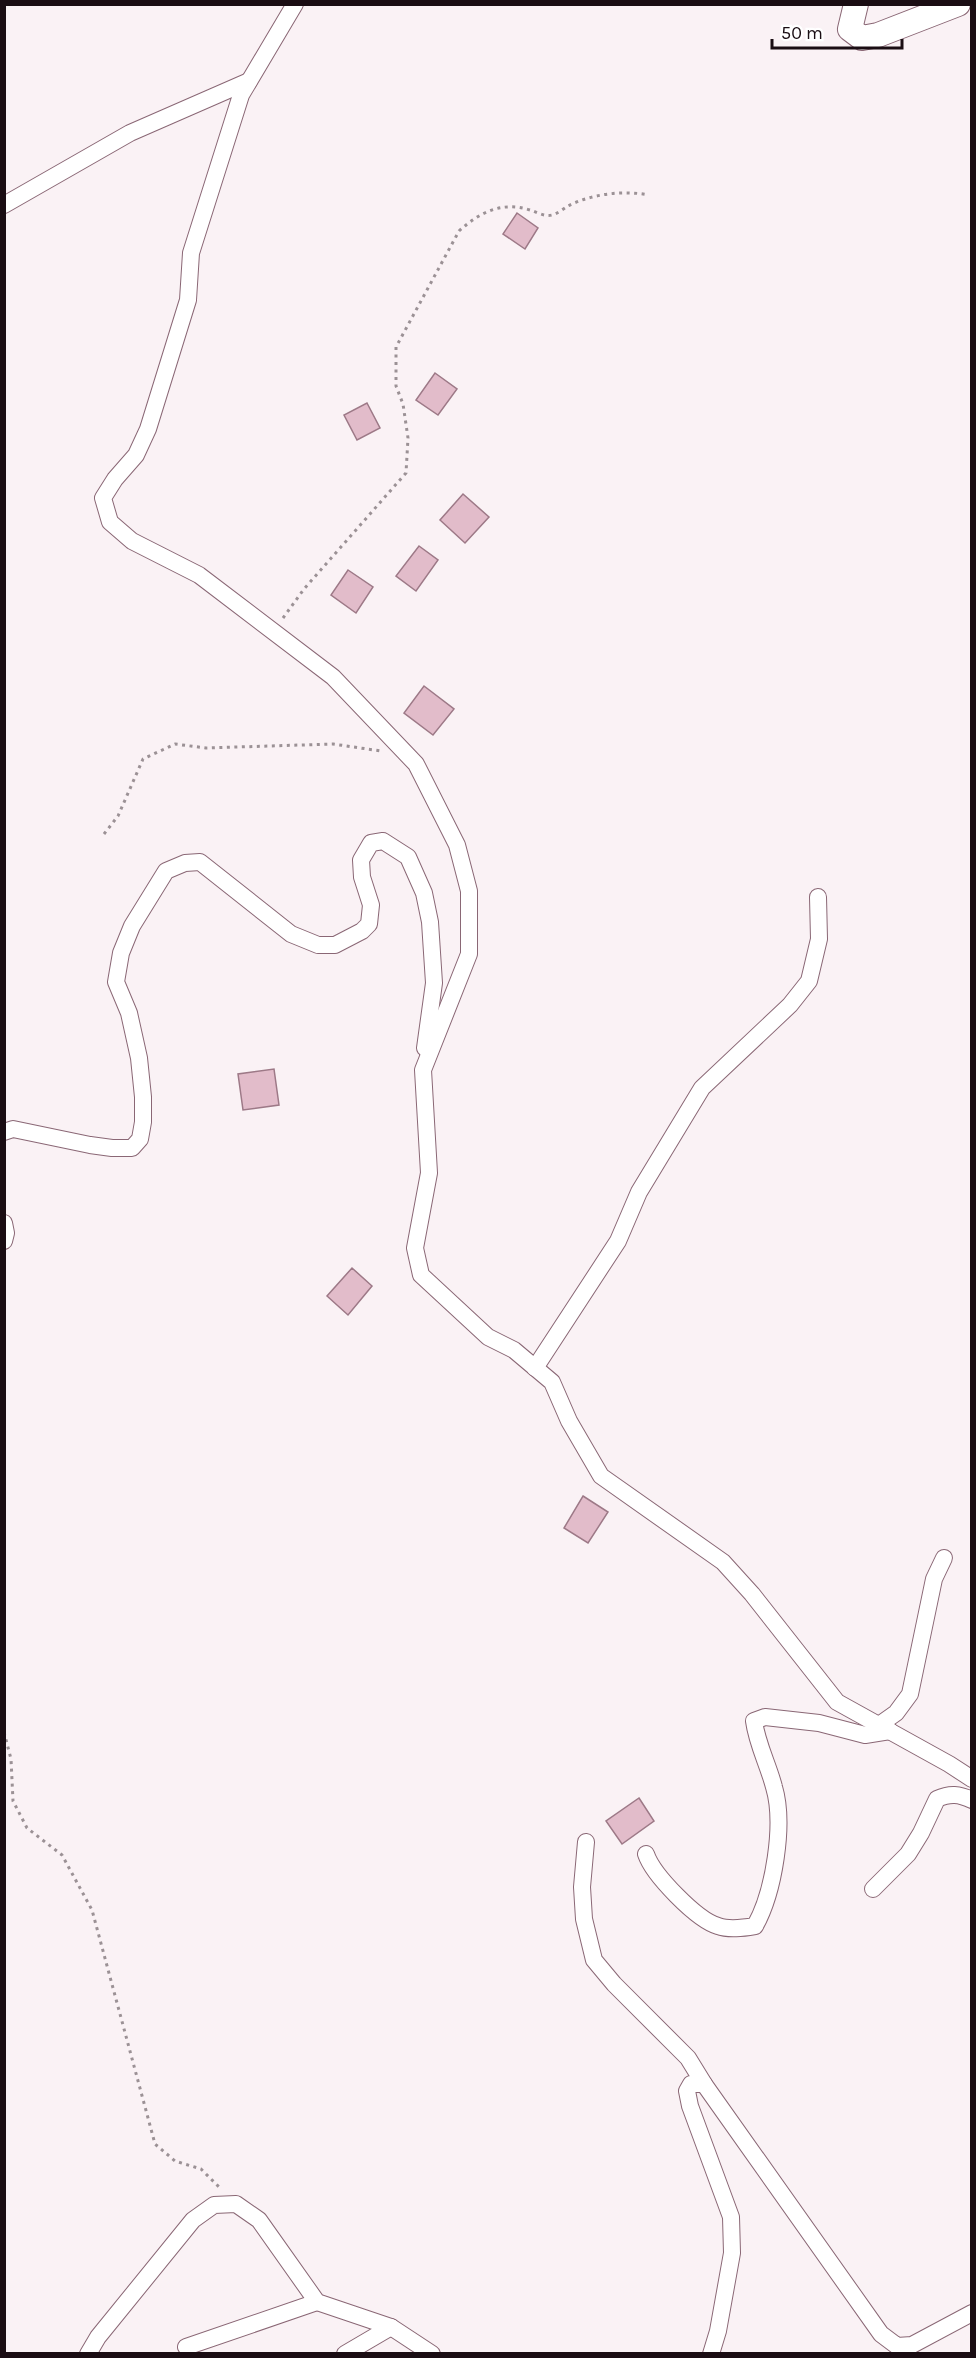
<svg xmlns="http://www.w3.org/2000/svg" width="976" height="2358" viewBox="0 0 976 2358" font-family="Karla,sans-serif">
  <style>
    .building { fill: #e2bcca; stroke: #9d7987; stroke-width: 1.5 }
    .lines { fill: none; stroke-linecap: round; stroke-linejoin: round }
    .street-casing { stroke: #8a6775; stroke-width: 18 }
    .secondary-casing { stroke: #8a6775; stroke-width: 26 }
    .path { stroke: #9b9195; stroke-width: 3; stroke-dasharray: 3 4.5; stroke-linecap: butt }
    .street { stroke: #fff; stroke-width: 16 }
    .secondary { stroke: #fff; stroke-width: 24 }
  </style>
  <rect width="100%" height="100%" fill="#faf2f5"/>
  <!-- building -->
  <g class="building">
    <polygon points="517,213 538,228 525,249 503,234"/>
    <polygon points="435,373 457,389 438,415 416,400"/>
    <polygon points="367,403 380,428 357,440 344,415"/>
    <polygon points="463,494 489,517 465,543 440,520"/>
    <polygon points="419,546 438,560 416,591 396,576"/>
    <polygon points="348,570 373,587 356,613 331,595"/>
    <polygon points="424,686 454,709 433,735 404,713"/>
    <polygon points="274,1069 279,1105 243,1110 238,1074"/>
    <polygon points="352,1268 372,1286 348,1315 327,1296"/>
    <polygon points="583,1496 608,1512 588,1543 564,1528"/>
    <polygon points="639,1798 654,1821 622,1844 606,1821"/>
  </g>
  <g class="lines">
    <defs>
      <g id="street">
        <polyline points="295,4 241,95 191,253 188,300 148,429 136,455 115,479 103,498 110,522 132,541 199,575 333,677 416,764 457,845 469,891 469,954 423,1070 429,1173 415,1248 421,1275 488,1337 514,1350 552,1382 569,1421 601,1476 723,1562 752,1594 837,1702 949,1764 972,1779"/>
        <polyline points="4,205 130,133 249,81"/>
        <polyline points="4,1132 13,1129 90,1145 112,1148 132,1148 140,1139 143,1122 143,1097 139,1058 129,1013 116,982 121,953 132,926 166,871 185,863 200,862 291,934 318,945 335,945 362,931 369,924 371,905 362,877 361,860 371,843 383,841 408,857 424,893 430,922 434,983 425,1048"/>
        <polyline points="4,1223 6,1233 4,1241"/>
        <polyline points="535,1368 618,1241 639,1192 702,1088 790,1005 809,981 819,939 818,897"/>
        <polyline points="879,1725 896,1713 910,1694 934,1579 944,1558"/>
        <polyline points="586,1842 582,1887 584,1919 594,1960 614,1984 688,2058 704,2084"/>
        <path d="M646,1854c7,21 51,66 72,72 11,4 25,2 37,0 19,-34 30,-102 19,-139 -6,-23 -17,-43 -20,-66l11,-4 54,6 46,12 25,-4"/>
        <path d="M873,1889l35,-35 13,-21 16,-34c13,-6 22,-5 35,1"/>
        <polyline points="186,2347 317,2302"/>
        <polyline points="88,2354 98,2337 193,2220 214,2205 236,2204 259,2220 317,2302 391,2327 432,2354"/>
        <polyline points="345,2354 391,2327"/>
        <polyline points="711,2354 718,2331 732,2253 731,2217 690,2106 687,2091 691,2084 704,2084 881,2334 897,2346 912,2345 972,2313"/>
      </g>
      <polyline id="secondary" points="856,4 850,29 862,38 878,35 958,4"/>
    </defs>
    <!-- street casing -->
    <use href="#street" class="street-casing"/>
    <!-- secondary casing -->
    <use href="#secondary" class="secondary-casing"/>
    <!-- path -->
    <g class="path">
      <path d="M283,618l21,-29 102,-116 2,-35 -5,-34 -7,-18v-39l63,-116c21,-19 43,-30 71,-21 7,2 14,7 22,5 5,-1 11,-6 16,-9 23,-12 55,-16 81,-11"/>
      <polyline points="104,834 118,816 143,759 175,744 206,748 333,744 381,751"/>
      <polyline points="4,1732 11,1759 13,1801 27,1828 62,1855 92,1910 155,2144 175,2161 201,2169 220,2188"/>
    </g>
    <!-- street -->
    <use href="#street" class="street"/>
    <!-- secondary -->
    <use href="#secondary" class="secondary"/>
  </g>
  <!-- border -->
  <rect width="976" height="2358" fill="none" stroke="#1a0d13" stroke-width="12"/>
  <!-- scale -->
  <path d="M772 39v9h130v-9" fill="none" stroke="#1a0d13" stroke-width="3"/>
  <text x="781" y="39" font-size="18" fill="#1a0d13" stroke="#ffffff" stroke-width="4.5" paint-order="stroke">50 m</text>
</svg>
